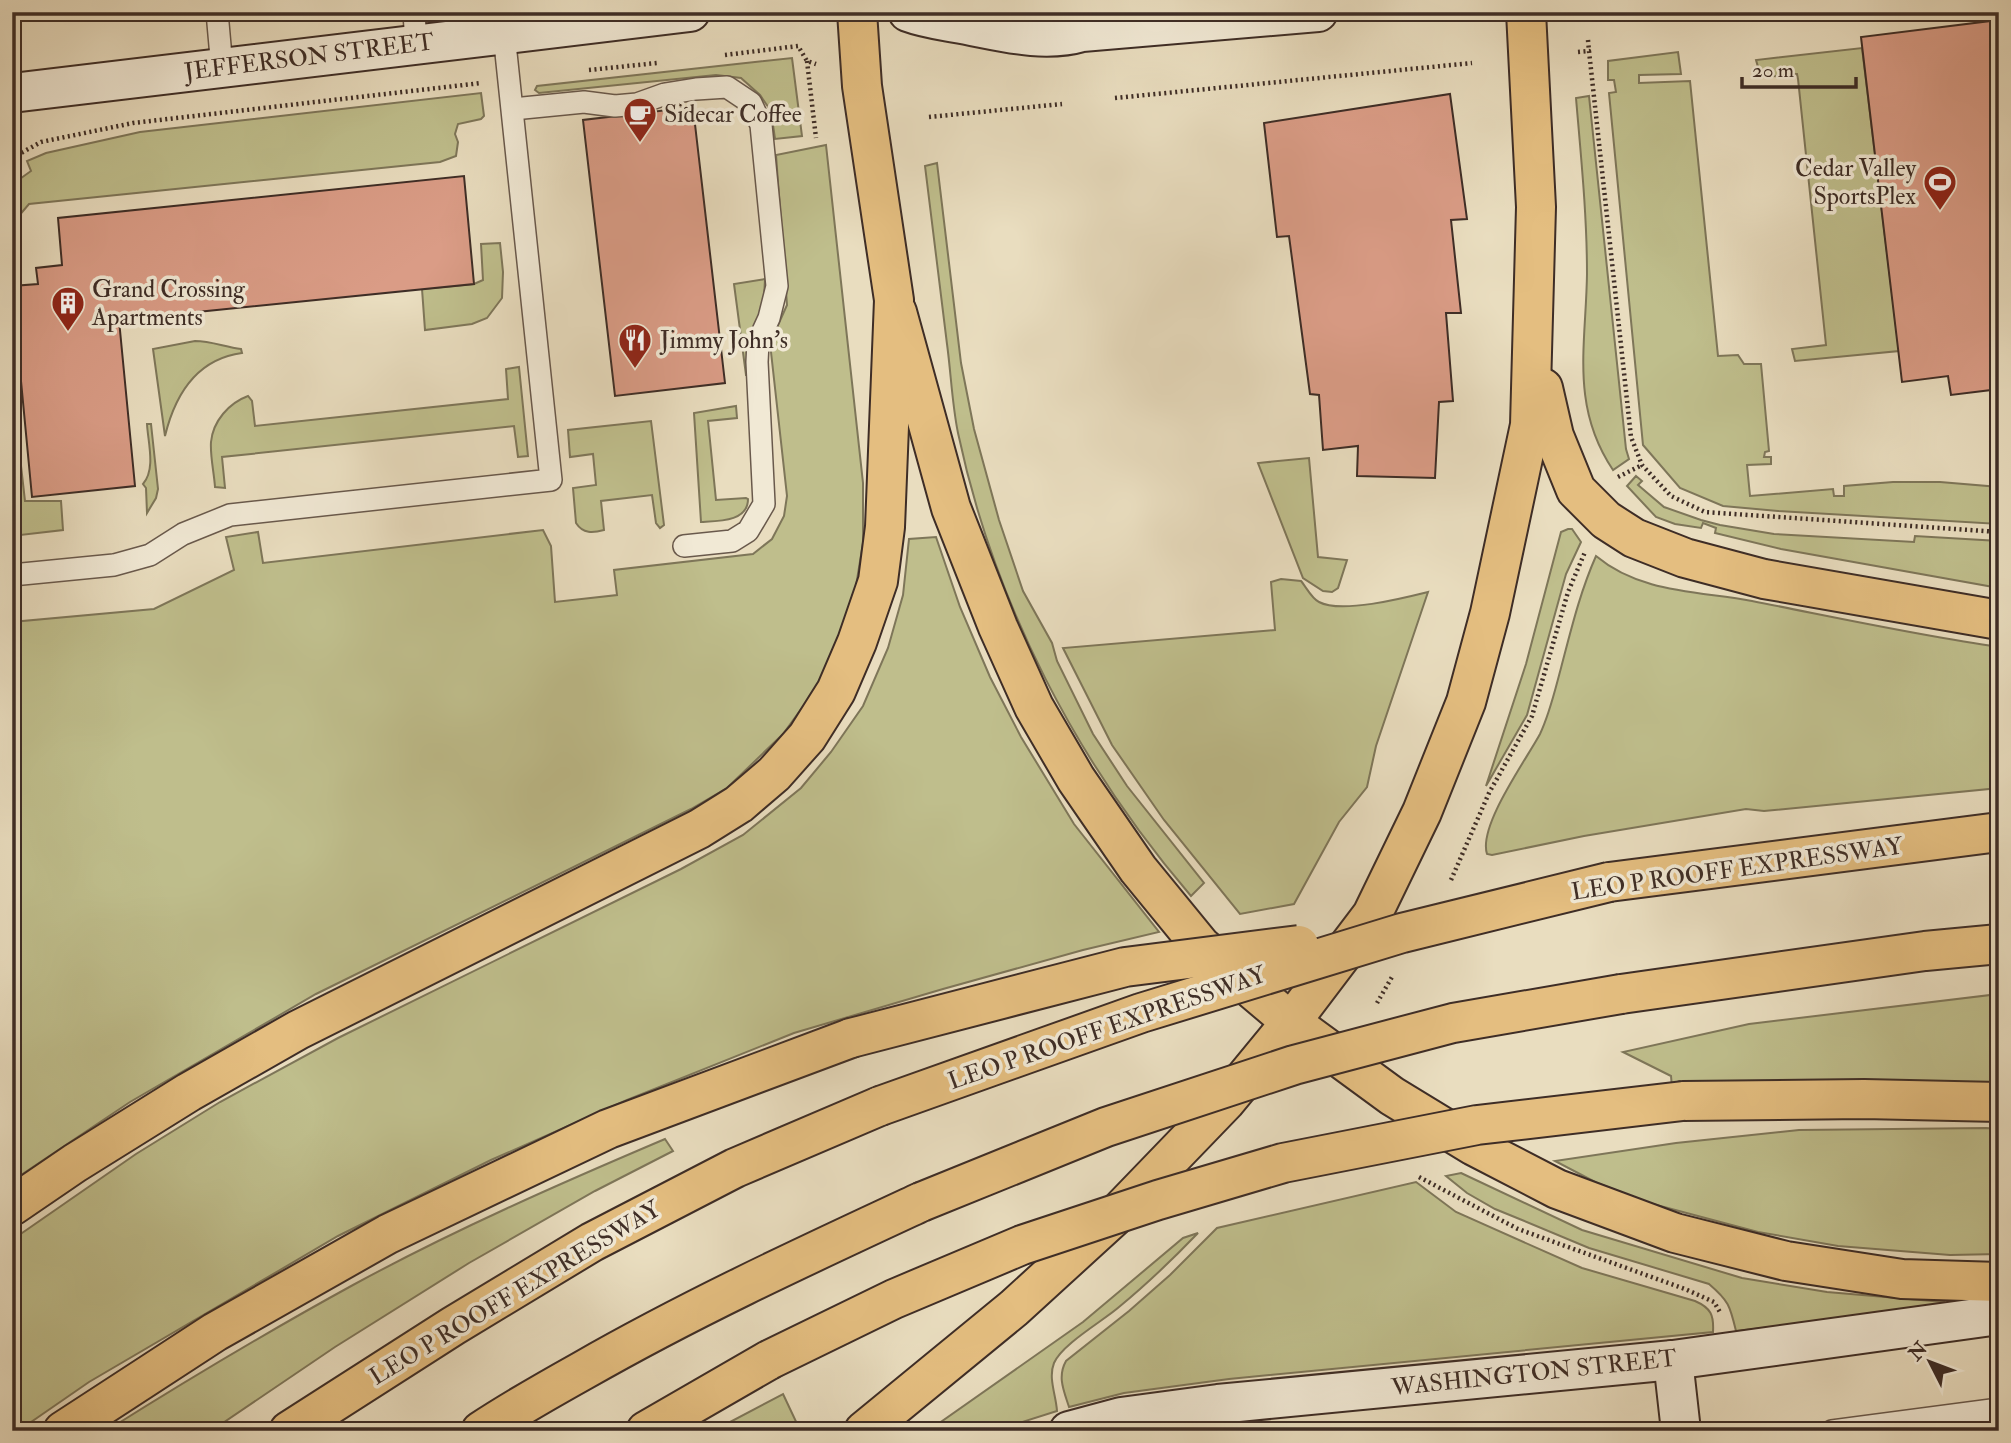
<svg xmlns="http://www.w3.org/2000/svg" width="2011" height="1443" viewBox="0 0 2011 1443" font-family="'IM FELL Double Pica',serif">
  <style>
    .green { fill: #bfbe8c; stroke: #7e7659; stroke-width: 2 }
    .building { fill: #da9c86; stroke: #3e2d26; stroke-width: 2 }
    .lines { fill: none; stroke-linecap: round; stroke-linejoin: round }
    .lane-casing { stroke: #69594c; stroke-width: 24 }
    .secondary-casing { stroke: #3e2d26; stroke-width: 42 }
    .primary-casing { stroke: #3e2d26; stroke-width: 42 }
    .highway-casing { stroke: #3e2d26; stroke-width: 42 }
    .path { stroke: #3e2d26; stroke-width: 4.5; stroke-dasharray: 2 3.5; stroke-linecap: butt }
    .lane { stroke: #f1e9d5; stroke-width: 21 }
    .secondary { stroke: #f1e9d5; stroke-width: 38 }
    .primary { stroke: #e4be80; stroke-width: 38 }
    .highway { stroke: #e4be80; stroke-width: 38 }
    .highway-bridge-casing { stroke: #3e2d26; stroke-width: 42; stroke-linecap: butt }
    .highway-bridge { stroke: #e4be80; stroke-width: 38 }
    .labels { text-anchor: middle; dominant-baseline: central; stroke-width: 7; stroke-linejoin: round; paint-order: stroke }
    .street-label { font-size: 24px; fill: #3e2d26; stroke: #f1e9d5 }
    .poi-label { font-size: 24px; fill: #3e2d26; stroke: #f1e9d5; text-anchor: start }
  </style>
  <rect width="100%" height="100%" fill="#e9ddbf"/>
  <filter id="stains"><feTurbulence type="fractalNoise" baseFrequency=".00286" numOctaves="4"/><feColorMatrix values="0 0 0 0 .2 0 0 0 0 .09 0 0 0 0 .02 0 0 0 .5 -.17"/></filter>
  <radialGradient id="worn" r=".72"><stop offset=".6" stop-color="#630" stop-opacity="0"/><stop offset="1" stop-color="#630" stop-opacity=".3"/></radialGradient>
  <!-- green -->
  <g class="green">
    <path d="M1862,48l37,303 -104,10 -3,-12 34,-4 -28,-266 -1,-5c-17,2 -37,8 -41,-14z"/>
    <polygon points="1678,52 1681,74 1639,75 1639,83 1690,81 1718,356 1738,355 1744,364 1761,364 1769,451 1765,452 1764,457 1771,457 1771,464 1747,465 1750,496 1833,489 1834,496 1844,496 1844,486 1893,482 1940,482 1999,487 1999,524 1778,511 1723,506 1680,488 1643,445 1609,93 1616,92 1614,80 1608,80 1608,61"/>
    <polygon points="792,58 802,136 775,139 771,111 760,95 741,78 716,75 539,93 535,90 537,86"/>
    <polygon points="481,93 484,116 481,119 458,124 455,134 458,142 456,156 440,162 29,204 12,224 12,176 17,181 31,171 27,161 46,153 140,132"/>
    <path d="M1589,96l37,353 3,10 -16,11c-43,-64 -27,-125 -26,-196 0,-59 -6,-117 -11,-176z"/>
    <polygon points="826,145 863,483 863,543 855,592 838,641 815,690 783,734 727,788 691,809 316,994 130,1102 12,1181 12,622 154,609 234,570 226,537 258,532 263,563 543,530 551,546 555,602 617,595 614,570 753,554 772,539 784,516 787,496 770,343 787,305 776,155"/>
    <path d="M937,163l24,200 13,66 25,91 24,71 29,52 5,18 36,73 34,52 77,97 -13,13c-113,-132 -197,-292 -233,-463 -6,-29 -7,-60 -11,-89 -7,-59 -15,-119 -22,-178z"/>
    <polygon points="500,243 503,272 502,298 487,318 472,324 425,330 422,289 474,284 483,280 481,244"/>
    <polygon points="765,279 764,298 760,317 749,335 746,345 749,375 746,375 734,284"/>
    <path d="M195,341c16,0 30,6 46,8l1,4c-45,6 -67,42 -77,83l-12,-87z"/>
    <path d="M519,367l9,89 -10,1 -4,-31 -292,31 3,31 -10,-1c-1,-15 -5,-31 -4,-45 2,-21 18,-39 37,-46l4,5 3,25 253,-27 -2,-30z"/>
    <polygon points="12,386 25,501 61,501 63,530 12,536"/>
    <path d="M736,406l1,12 -29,3 8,79 30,-2 2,1c0,23 -30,22 -47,23l-7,-109z"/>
    <path d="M651,421l13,104 -4,3 -4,-5 -4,-28 -51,6 3,29c-11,3 -21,4 -28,-7l-3,-35 23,-3 -3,-31 -23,3 -2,-27z"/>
    <path d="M147,424h4l7,65 -2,9 -9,15 -1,-25 -3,-4c13,-15 5,-41 4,-60z"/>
    <polygon points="1309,458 1318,557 1347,560 1338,588 1332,592 1323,591 1303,578 1258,463"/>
    <polygon points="1636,476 1642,481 1638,485 1664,507 1701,520 1720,525 1774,534 1914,542 1915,536 1999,541 1999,588 1781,549 1715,533 1716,528 1703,523 1701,528 1675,524 1656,517 1627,486"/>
    <polygon points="1568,529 1572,529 1581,542 1566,574 1527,715 1486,786 1526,664 1561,532"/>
    <polygon points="936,537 960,607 990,677 1021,737 1074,824 1159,932 1083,950 943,989 794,1033 627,1100 491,1160 338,1236 89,1382 18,1431 12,1431 12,1240 136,1154 220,1102 338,1038 681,869 743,835 801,788 831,752 863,706 888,648 903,595 909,539"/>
    <path d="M1596,556c44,37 102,35 156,45 82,16 164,34 247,46v141l-235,23 -18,-2 -162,27 -92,19 -5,-1c-9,-28 39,-94 53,-120 10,-21 15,-44 21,-66 10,-38 19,-76 35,-112z"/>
    <path d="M1281,579l20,2c5,6 11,18 18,21 22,12 85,-4 109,-10l-52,154 -9,41 -28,35 -45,82 -54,10 -76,-94 -52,-75 -49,-97 212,-18 -4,-48z"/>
    <polygon points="1999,994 1999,1084 1672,1088 1671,1076 1623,1052 1749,1024"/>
    <polygon points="1986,1128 1999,1129 1999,1254 1950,1255 1838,1246 1758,1232 1649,1203 1597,1183 1555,1161 1676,1143 1799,1130"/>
    <path d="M665,1139l8,12 -78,40 -126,72 -134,84 -124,84h-105c81,-51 163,-100 247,-146 101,-55 206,-101 312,-146z"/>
    <path d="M1461,1173l121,57 160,48 85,14 117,10 1,5 -209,24c-6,-25 -7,-30 -27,-47l-120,-36 -67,-28 -27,-11 -28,-16 -21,-17z"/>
    <path d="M1416,1182l40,30 126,56 113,33c16,7 19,14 18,31l-484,47 -105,14 -55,14c-5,-16 -12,-30 -3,-46l63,-50 41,-36 47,-47z"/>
    <path d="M1198,1233c-25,26 -51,51 -79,74 -16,14 -57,37 -65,56 -6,15 2,32 3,48l-63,20h-66l155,-109 100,-84z"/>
    <polygon points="783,1394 800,1430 799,1431 713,1431"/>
  </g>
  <!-- building -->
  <g class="building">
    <polygon points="1999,20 1999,389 1951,395 1948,376 1902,382 1861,37"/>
    <polygon points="1450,94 1467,219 1451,220 1461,313 1446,313 1453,401 1439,402 1435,478 1357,476 1358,446 1323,450 1319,395 1310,394 1289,236 1277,237 1264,123"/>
    <polygon points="693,107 725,383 615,396 583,120"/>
    <polygon points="464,176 474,284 119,320 135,486 32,497 12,286 38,284 36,268 62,265 58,218"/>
  </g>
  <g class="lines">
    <defs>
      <g id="lane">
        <polyline points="217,12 222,68"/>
        <polyline points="414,12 416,45"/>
        <polyline points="513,109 584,102 615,106 637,104 665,94 696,89 727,87 751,103 761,125 777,286 769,318 758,342 757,362 764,504 748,531 732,541 684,546"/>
        <polyline points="12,575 114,565 150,555 183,534 230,515 551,480 504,34"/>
        <polyline points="1832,1431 1999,1409"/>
      </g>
      <g id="secondary">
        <path d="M908,12c16,6 31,8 48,11 41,7 85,21 126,9l236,-20"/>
        <polyline points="12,93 690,12"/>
        <polyline points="1673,1360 1681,1431"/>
        <polyline points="1069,1431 1121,1417 1218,1404 1673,1360 1999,1315"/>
      </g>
      <polyline id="primary" points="897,312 951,508 998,627 1034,707 1076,779 1138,869 1201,946 1291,1022 1392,1096 1474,1146 1557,1189 1675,1233 1786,1261 1902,1279 1999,1282"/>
      <g id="highway">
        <polyline points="1543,388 1554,436 1576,490 1606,520 1634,538 1685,558 1764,579 1999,620"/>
        <polyline points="1609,882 1999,832"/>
        <polyline points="1621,994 1925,951 1999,944"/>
        <polyline points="1683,1101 1864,1099 1999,1102"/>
        <polyline points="12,1206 75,1163 189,1092 298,1030 699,829 739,804 774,774 807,737 836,691 857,642 878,581 885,527 894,300 862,86 857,12"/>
        <polyline points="63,1431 215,1332 388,1234 608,1129 851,1038"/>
        <polyline points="289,1431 453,1326 592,1242 735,1168 880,1106"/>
        <path d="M481,1431c33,-22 67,-41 101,-60 110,-63 225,-116 339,-169"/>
        <polyline points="646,1431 769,1360"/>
        <polyline points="864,1431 1014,1308 1118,1213 1226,1101 1291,1022 1372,915 1422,812 1466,702 1490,613 1530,425 1536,207 1526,12"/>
      </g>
    </defs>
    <!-- lane casing -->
    <use href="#lane" class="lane-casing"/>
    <!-- secondary casing -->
    <use href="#secondary" class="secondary-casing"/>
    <!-- primary casing -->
    <use href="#primary" class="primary-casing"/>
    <!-- highway casing -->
    <use href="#highway" class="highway-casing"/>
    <!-- path -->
    <g class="path">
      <polyline points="1588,40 1589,51"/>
      <polyline points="1578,52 1589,51 1631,437 1642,465 1671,496 1705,512 1999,532"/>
      <polyline points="725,55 798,46 807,61 816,64"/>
      <polyline points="807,61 816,138"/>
      <polyline points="589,70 657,63"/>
      <polyline points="1115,98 1472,63"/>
      <polyline points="929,117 1062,104"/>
      <polyline points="12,158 41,142 133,123 481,83"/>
      <polyline points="1618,477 1642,465"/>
      <polyline points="1451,880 1489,793 1532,716 1568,592 1585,552"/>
      <polyline points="1377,1003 1392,977"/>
      <polyline points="1419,1177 1518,1229 1685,1289 1714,1302 1721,1314"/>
    </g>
    <!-- lane -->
    <use href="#lane" class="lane"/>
    <!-- secondary -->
    <use href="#secondary" class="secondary"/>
    <!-- primary -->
    <use href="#primary" class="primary"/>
    <!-- highway -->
    <use href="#highway" class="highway"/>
    <defs>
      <g id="highway-bridge">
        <polyline points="851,1038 1125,967 1299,945"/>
        <polyline points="880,1106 1141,1013 1402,933 1609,882"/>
        <polyline points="921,1202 1106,1127 1294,1065 1453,1023 1621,994"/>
        <polyline points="769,1360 894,1299 1022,1245 1158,1200 1283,1163 1477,1125 1683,1101"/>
      </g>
    </defs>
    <!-- highway-bridge casing -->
    <use href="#highway-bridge" class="highway-bridge-casing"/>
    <!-- highway-bridge -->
    <use href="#highway-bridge" class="highway-bridge"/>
  </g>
  <!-- icons -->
  <defs>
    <symbol id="cafe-pin" viewBox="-11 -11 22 30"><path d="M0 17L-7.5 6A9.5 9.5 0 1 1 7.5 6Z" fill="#8f2418" stroke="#f1e9d5"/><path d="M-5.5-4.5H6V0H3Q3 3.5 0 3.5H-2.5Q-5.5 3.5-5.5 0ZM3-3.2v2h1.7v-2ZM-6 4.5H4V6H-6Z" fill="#fff"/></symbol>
    <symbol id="stadium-pin" viewBox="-11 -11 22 30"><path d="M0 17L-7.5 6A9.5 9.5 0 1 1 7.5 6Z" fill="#8f2418" stroke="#f1e9d5"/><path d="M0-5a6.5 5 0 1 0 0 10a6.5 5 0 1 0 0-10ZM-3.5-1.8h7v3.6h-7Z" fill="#fff"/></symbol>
    <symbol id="building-pin" viewBox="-11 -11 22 30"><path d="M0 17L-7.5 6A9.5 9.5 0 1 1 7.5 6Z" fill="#8f2418" stroke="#f1e9d5"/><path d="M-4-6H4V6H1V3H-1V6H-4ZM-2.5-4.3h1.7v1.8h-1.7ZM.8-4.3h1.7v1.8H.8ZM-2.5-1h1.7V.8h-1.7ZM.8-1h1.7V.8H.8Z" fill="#fff"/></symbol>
    <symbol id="restaurant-pin" viewBox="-11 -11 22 30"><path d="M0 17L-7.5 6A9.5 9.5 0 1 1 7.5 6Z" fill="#8f2418" stroke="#f1e9d5"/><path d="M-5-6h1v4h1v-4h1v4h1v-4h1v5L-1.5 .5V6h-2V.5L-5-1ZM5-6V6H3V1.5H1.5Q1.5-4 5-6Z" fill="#fff"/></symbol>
  </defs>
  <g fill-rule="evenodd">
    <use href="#cafe-pin" x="621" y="95" width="38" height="52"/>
    <use href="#stadium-pin" x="1921" y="163" width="38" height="52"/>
    <use href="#building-pin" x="49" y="284" width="38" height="52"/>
    <use href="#restaurant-pin" x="616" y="321" width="38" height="52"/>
  </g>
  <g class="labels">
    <!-- street labels -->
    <g class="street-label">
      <text transform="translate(309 57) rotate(-7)">JEFFERSON STREET</text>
      <text transform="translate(1737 869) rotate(-8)">LEO P ROOFF EXPRESSWAY</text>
      <text transform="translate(1107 1028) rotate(-19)">LEO P ROOFF EXPRESSWAY</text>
      <text transform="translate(515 1293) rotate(-31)">LEO P ROOFF EXPRESSWAY</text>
      <text transform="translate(1534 1373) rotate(-6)">WASHINGTON STREET</text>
    </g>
    <!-- poi labels -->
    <g class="poi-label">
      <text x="664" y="114">Sidecar Coffee</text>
      <text x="1916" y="168" text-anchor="end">Cedar Valley<tspan x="1916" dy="28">SportsPlex</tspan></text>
      <text x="92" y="289">Grand Crossing<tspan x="92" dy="28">Apartments</tspan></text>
      <text x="660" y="340">Jimmy John's</text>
    </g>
  </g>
  <!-- margin -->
  <rect width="2011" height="1443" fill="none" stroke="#e9ddbf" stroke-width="42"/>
  <rect x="14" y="14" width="1983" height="1415" fill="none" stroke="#3e2d26" stroke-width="3.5"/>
  <rect x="21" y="21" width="1969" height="1401" fill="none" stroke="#3e2d26" stroke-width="2"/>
  <!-- north arrow -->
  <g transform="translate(1930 1362) rotate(312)" stroke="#f1e9d5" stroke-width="5" paint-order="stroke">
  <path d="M0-5L12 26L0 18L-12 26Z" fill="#3e2d26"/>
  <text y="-10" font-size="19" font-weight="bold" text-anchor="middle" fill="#3e2d26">N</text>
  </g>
  <!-- scale -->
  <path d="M1742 77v10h114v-10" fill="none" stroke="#3e2d26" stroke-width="3.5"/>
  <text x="1752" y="77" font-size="21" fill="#3e2d26" stroke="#f1e9d5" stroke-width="5" paint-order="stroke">20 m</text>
  <rect width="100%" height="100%" filter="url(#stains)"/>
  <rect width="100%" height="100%" fill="url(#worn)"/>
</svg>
